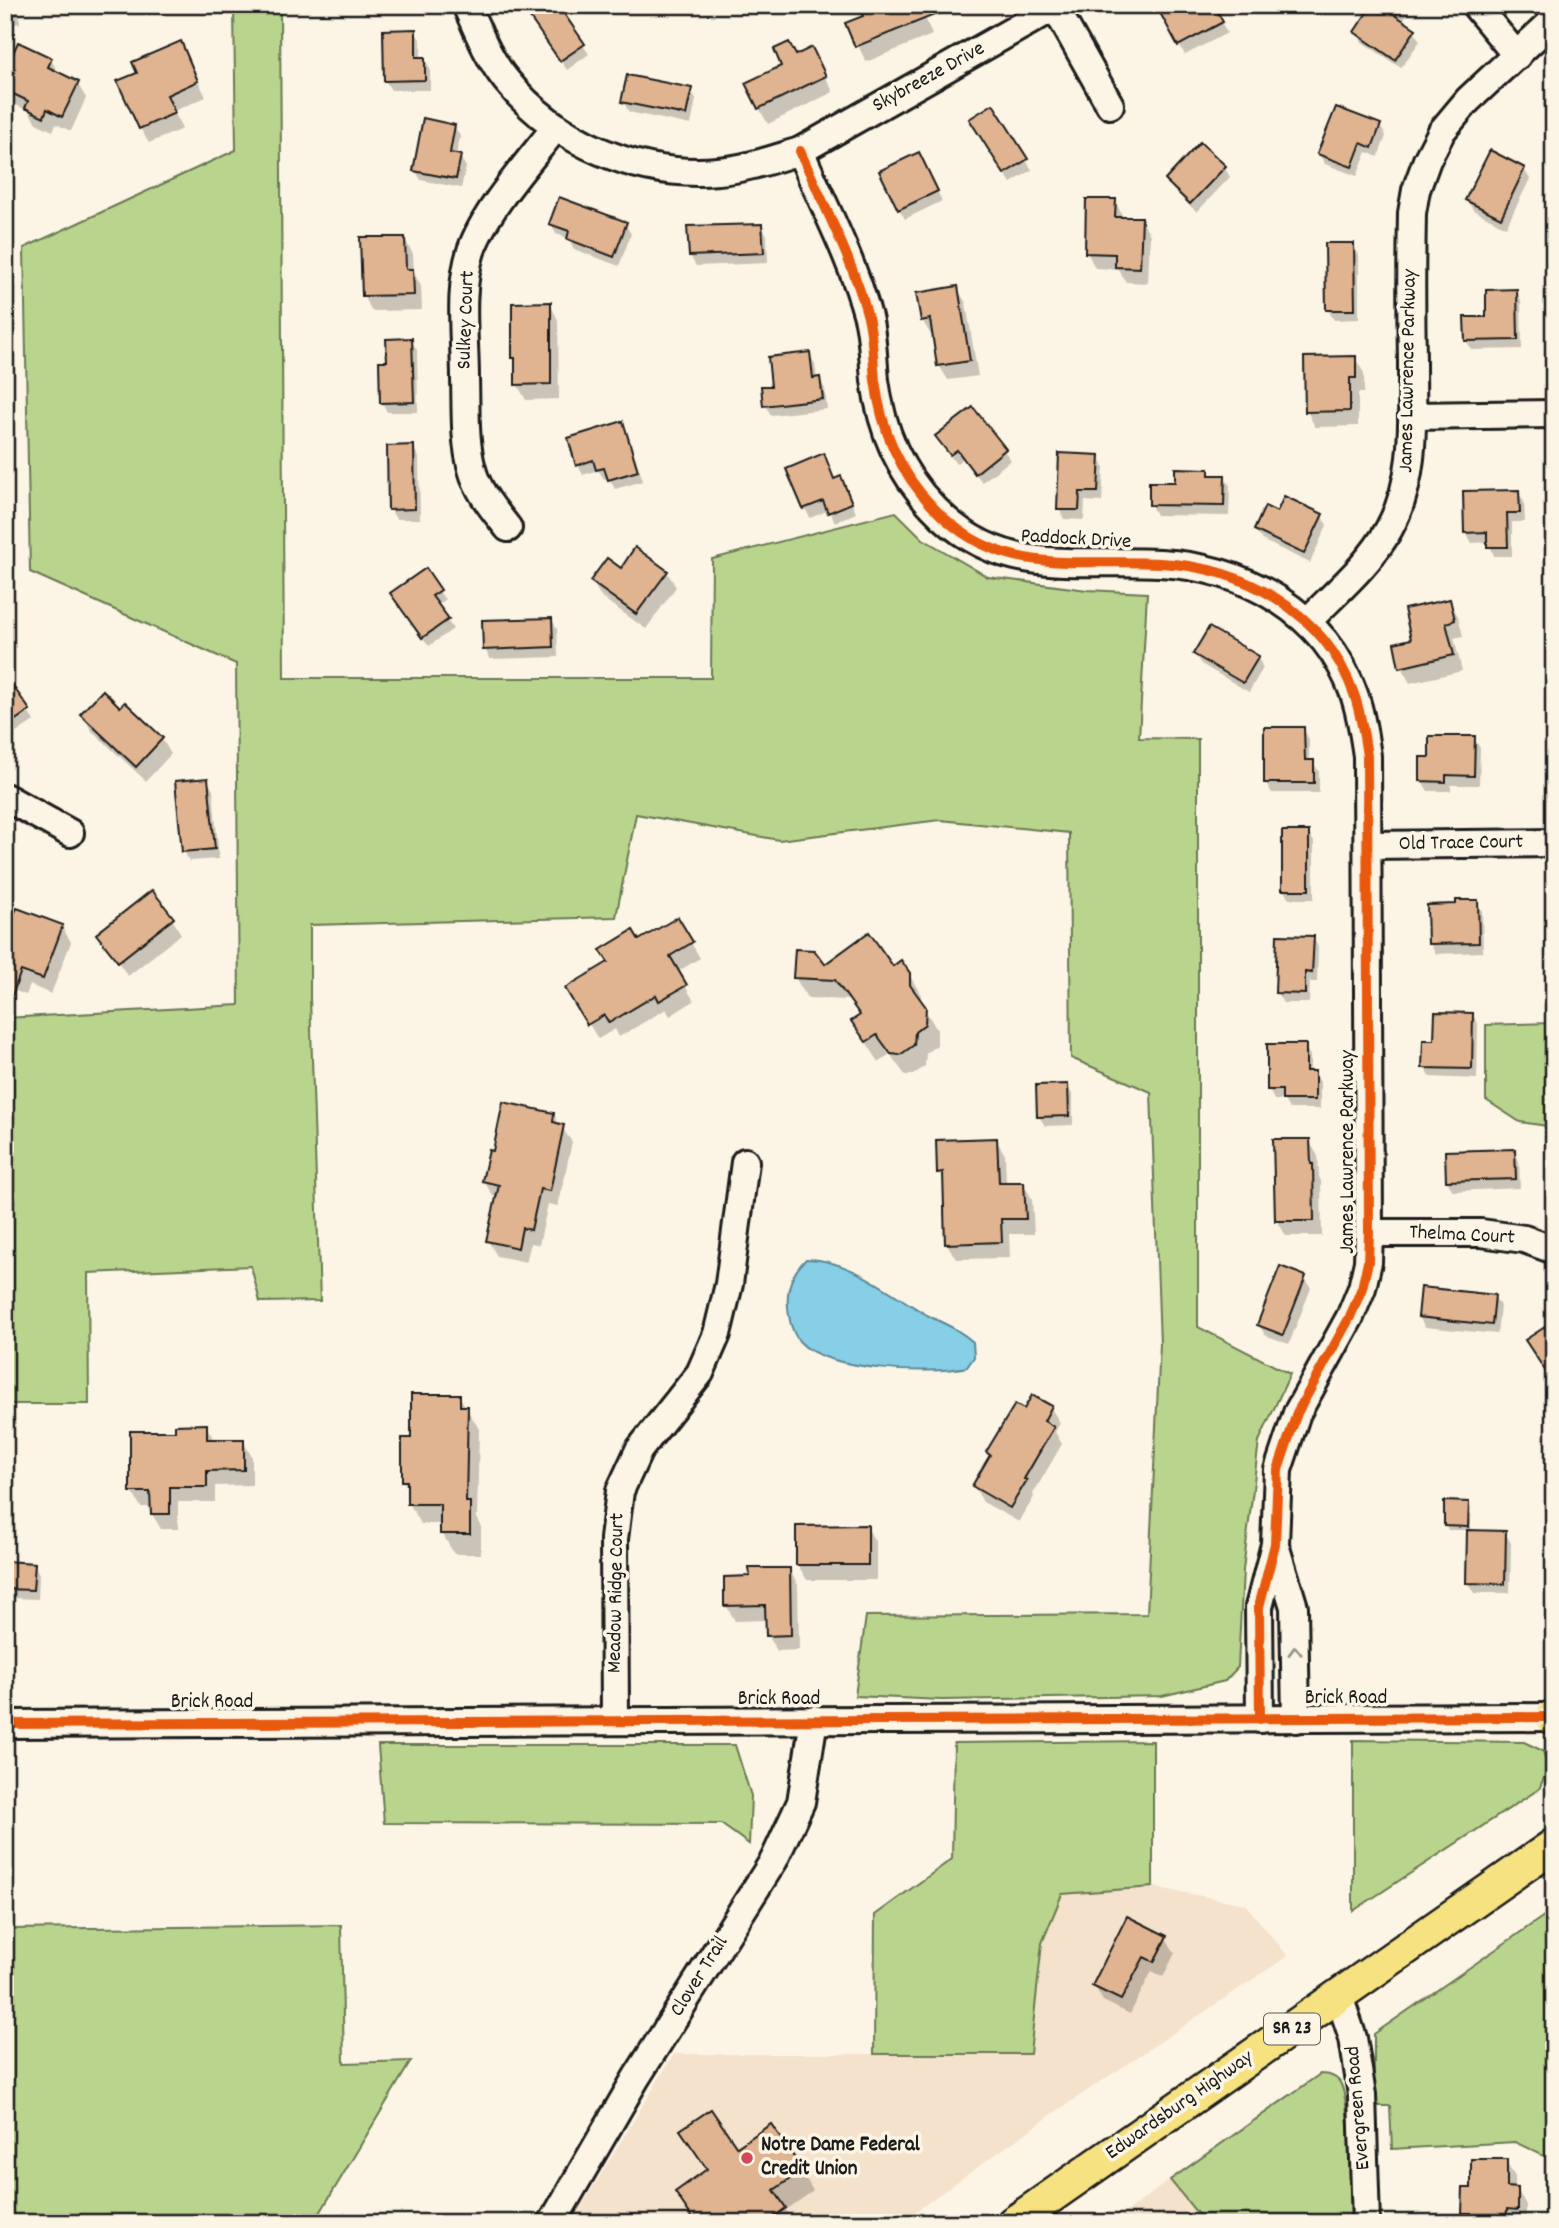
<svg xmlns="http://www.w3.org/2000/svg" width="1559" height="2228" viewBox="0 0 1559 2228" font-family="Dekko,sans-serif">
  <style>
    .built { fill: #f4e2cc }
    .green { fill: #b9d58d; stroke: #6a7854; stroke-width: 2 }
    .water { fill: #86cfe7; stroke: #5c8796; stroke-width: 2 }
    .shadow { fill: #0003 }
    .building { fill: #e0b491; stroke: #1c1c1c; stroke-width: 2 }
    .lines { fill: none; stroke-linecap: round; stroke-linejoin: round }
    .minor-casing { stroke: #1c1c1c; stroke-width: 32 }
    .major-casing { stroke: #1c1c1c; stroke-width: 37 }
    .minor { stroke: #fcf5e5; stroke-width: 26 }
    .major { stroke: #f6e281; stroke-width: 32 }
    .cycleway-casing { stroke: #fcf5e5; stroke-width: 15 }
    .cycleway { stroke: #e8590c; stroke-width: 10 }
    .oneway { stroke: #97938b }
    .poi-dot { fill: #d1495b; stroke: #fcf5e5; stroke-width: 2.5 }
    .labels { text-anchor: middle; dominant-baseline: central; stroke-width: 7; stroke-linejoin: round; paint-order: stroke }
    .shield { fill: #fcf5e5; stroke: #5f5d58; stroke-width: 2 }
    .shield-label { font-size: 19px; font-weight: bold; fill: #1c1c1c }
    .street-label { font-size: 21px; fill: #1c1c1c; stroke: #fcf5e5 }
    .poi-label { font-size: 21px; font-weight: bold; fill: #1c1c1c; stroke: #fcf5e5; text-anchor: start }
  </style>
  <rect width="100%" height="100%" fill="#fcf5e5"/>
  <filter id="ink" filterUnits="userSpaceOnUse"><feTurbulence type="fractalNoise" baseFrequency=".0143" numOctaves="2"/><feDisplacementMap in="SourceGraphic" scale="14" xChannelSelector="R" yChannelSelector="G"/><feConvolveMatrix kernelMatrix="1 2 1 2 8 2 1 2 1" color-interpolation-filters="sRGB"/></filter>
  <g filter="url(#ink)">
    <!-- built -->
    <g class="built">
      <polygon points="1153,1887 1245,1904 1288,1956 1057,2111 899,2223 571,2223 674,2054 1030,2054 1042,1943 1062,1894"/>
      <polygon points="1170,2180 1205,2223 1111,2223"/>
    </g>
    <!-- green -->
    <g class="green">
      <polygon points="261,5 280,5 284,678 711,678 712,559 896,512 923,539 988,577 1087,590 1147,593 1139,738 1198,739 1198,1327 1290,1374 1259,1441 1243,1570 1238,1667 1225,1681 1162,1696 942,1700 855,1696 866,1616 1147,1614 1160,1344 1151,1092 1071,1058 1069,833 940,820 779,840 636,814 616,917 310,925 310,998 320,1301 260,1302 251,1266 88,1273 89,1404 5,1404 5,1018 239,1005 236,664 30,572 24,248 236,150 234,9"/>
      <polygon points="1554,1023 1554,1127 1520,1122 1486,1100 1486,1025"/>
      <polygon points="1353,1740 1524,1742 1543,1751 1548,1769 1539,1789 1353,1911"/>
      <polygon points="1153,1741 1153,1887 1062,1894 1042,1943 1030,2054 874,2054 875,1915 952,1859 954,1743"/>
      <polygon points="378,1745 735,1745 751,1796 749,1844 721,1824 384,1823"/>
      <polygon points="1554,1909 1554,2161 1515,2142 1392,2149 1390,2106 1374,2106 1374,2034"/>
      <polygon points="341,1925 344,2063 411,2061 314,2223 5,2223 5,1929"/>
      <path d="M1320,2074c7,0 14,1 19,7 13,16 11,117 12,142h-146l-35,-43z"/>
    </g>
    <!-- water -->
    <path class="water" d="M806,1259c44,0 85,35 121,56 17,9 32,14 46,27l1,15 -7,10c-37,8 -140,4 -167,-25 -9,-10 -11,-23 -12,-35 -2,-19 5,-35 18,-48z"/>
    <!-- shadow -->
    <g class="shadow">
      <polygon points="5,5 18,5 20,23 5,25"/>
      <polygon points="920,5 932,35 866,62 848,24"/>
      <polygon points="1212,5 1227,33 1185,55 1161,12"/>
      <polygon points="1374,5 1406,5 1409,12 1402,22 1414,31 1420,41 1401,68 1362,42 1356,32"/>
      <polygon points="525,9 583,45 589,54 567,70"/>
      <polygon points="415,31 421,41 421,58 424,58 430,68 430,90 391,90 385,80"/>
      <polygon points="180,43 206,97 174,111 182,129 149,143 140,128 139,74"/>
      <polygon points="51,60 59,74 77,83 86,98 71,131 56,124 53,131 36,123 29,111 16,105 7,90 14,75 9,65"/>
      <polygon points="820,65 833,92 768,124 759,108 784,66"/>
      <polygon points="690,89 696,99 691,125 629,112 623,102"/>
      <polygon points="1554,96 1554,121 1542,104"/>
      <polygon points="454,126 460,136 456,156 460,157 466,167 461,188 421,180 415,170"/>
      <polygon points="1380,126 1386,136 1378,157 1367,152 1357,176 1325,164 1319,154"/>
      <polygon points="977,130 1026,160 1032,170 1011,183"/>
      <polygon points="924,164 942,201 905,219 899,209"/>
      <polygon points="1224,167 1230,177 1197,212 1173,190 1167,180"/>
      <polygon points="1524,169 1530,179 1506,227 1473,210 1467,200"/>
      <polygon points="1115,201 1124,219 1141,219 1150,235 1148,283 1126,282 1118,269 1095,268 1087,252"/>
      <polygon points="551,224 625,224 631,234 619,266 574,249 568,238 556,234"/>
      <polygon points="761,225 767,235 768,263 696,266 690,256"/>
      <polygon points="404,238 413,254 414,273 421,286 422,310 372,311 363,295"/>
      <polygon points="1353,245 1359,255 1359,319 1334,320 1328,310"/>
      <polygon points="957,288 966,303 978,376 948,380 939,365 934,335 931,335 922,320"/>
      <polygon points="1516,291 1521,300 1522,349 1472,350 1466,340"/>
      <polygon points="550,304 558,320 559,399 526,400 517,384 517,362 514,358"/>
      <polygon points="411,340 417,350 418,412 387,412 382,402 388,363"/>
      <polygon points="809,354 815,364 817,379 819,379 825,389 827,409 771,415 765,405 773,387"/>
      <polygon points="1355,358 1364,373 1364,393 1358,393 1358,426 1315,427 1307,411"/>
      <polygon points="972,409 1011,460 982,482 963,458 956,464 937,437"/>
      <polygon points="622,423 628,433 643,481 615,489 609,478 604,479 598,470 583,475 578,465"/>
      <polygon points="413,447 419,457 420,519 396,519 390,509"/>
      <polygon points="1099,457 1104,467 1102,502 1085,501 1084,520 1064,519 1059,509"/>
      <polygon points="828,465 835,480 845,488 856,513 835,522 829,510 810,518 805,508"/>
      <polygon points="1208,471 1212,476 1224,476 1230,486 1229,516 1156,515 1151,505 1177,484"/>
      <polygon points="1518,492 1524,502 1525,522 1512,522 1512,556 1494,556 1489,542 1472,543 1466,533"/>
      <polygon points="1277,514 1321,515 1327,525 1310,563 1262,540 1256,530"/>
      <polygon points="621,570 667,572 676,587 646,629 601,597 592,581"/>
      <polygon points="439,591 445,600 437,606 453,629 429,646 398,604"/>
      <polygon points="1449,601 1458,616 1463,636 1454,638 1462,671 1410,683 1401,667 1414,640"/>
      <polygon points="551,619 557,629 558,657 490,659 485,649"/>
      <polygon points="1195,654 1258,658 1263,668 1249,692 1201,664"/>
      <polygon points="5,678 34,721 10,737 5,730"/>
      <polygon points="1550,707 1554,707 1554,753 1548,743"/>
      <polygon points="120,709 162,739 171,754 146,781 91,730 83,715"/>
      <polygon points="1266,729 1303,729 1309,739 1309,762 1313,762 1319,772 1319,793 1272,793 1266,783"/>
      <polygon points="1474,738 1480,748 1479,785 1451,785 1451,791 1428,791 1422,781 1431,759"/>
      <polygon points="207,780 213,790 219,859 189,861 184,851"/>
      <polygon points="1308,832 1314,842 1314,899 1289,899 1283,889"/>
      <polygon points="1477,901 1482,911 1483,952 1436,954 1430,944 1458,906"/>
      <polygon points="5,910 62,927 71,942 51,994 30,985 26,995 8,988 5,983"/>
      <polygon points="172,919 181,934 128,976 98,934"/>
      <polygon points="677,919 700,958 677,972 694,1001 670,1016 666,1009 619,1037 615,1029 598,1039 568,988"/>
      <polygon points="1313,937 1318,947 1317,982 1310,982 1309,1003 1283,1003 1277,993"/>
      <polygon points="824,966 892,968 909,974 921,995 921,1003 937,1030 937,1045 926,1053 925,1066 913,1075 905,1075 890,1054 879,1062 853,1022 861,1016 849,1000 807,998 795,977"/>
      <polygon points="1472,1014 1478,1024 1477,1079 1430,1077 1424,1067 1436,1042"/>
      <polygon points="1305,1046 1310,1056 1310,1072 1314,1072 1320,1082 1320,1109 1289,1109 1284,1100 1274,1100 1269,1090"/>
      <polygon points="1067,1086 1073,1096 1073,1125 1045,1126 1039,1116"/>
      <polygon points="553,1115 572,1142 558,1206 548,1204 539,1245 531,1243 526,1262 497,1256 488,1241 498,1198 493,1196 484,1181 494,1153"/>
      <polygon points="996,1140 1005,1155 1006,1184 1023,1183 1032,1199 1034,1234 1009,1234 1010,1258 956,1259 947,1244 945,1183 939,1172"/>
      <polygon points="1309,1141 1318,1156 1319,1177 1321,1181 1322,1236 1286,1236 1277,1220"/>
      <polygon points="1514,1151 1519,1161 1520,1188 1453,1191 1447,1181"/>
      <polygon points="1305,1278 1311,1288 1289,1344 1265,1335 1259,1325"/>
      <polygon points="1494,1296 1500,1306 1497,1334 1425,1327 1419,1317"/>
      <polygon points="459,1396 479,1429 477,1518 481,1525 481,1554 454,1554 442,1533 442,1524 421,1524 409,1503 409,1490 403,1481 413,1440"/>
      <polygon points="1051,1408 1060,1423 1055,1432 1062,1444 1033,1494 1034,1497 1019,1522 983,1502 974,1486 991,1457 988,1452 1025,1411"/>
      <polygon points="206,1426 215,1441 243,1441 252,1457 252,1485 215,1486 215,1502 178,1502 178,1529 161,1529 152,1514 152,1507 141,1507 132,1492 176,1433"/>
      <polygon points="1468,1504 1471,1508 1470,1532 1505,1533 1511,1543 1510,1593 1474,1593 1468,1583 1469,1530 1448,1530 1445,1525"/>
      <polygon points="867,1527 876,1543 876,1580 807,1580 798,1565"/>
      <polygon points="34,1564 39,1574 38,1599 11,1598 5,1588"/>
      <polygon points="789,1569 798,1585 799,1650 777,1651 768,1635 767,1620 735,1621 726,1605 752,1578"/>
      <polygon points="1166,1938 1175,1953 1163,1977 1152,1971 1130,2014 1103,2001 1094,1985"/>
      <polygon points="682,2130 801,2170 813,2191 786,2210 793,2223 696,2223 677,2192 708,2171"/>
      <polygon points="1506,2161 1515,2177 1515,2189 1517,2189 1526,2205 1526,2223 1470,2223 1464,2213 1473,2190"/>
    </g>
    <!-- building -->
    <g class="building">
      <polygon points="521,5 558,5 585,44 560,61"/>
      <polygon points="858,5 956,5 957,6 855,47 845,23 863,16"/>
      <polygon points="1170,5 1214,5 1223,22 1178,46 1159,11"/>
      <polygon points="1372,5 1402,5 1395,15 1416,29 1395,60 1354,32"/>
      <polygon points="416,29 416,57 425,57 425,80 384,81 383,30"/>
      <polygon points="181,41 198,81 167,95 175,113 139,129 117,81 137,73 132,62"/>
      <polygon points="18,42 52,58 48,67 79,82 62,117 47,109 44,117 25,108 28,101 5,90 15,69 7,66"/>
      <polygon points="789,42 796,55 812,47 826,76 758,109 745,83 781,66 774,49"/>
      <polygon points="627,75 692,88 686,115 621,102"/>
      <polygon points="993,104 1028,159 1004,174 969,119"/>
      <polygon points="1336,107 1381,124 1372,148 1361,143 1352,167 1317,154"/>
      <polygon points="423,118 455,125 450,153 461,155 456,179 413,171"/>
      <polygon points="1200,142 1226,166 1190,204 1165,180"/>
      <polygon points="1490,150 1525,168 1501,218 1465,200"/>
      <polygon points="919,152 938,191 898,210 879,171"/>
      <polygon points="559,197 627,222 614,257 567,239 569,231 549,224"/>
      <polygon points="1086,199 1116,199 1115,217 1142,217 1140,268 1115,267 1115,254 1085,253"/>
      <polygon points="762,224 764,253 689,256 687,226"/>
      <polygon points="360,237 405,237 406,269 413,269 414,295 362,296"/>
      <polygon points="1325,243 1354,243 1355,310 1326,310"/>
      <polygon points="958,286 970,361 937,366 930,319 921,321 916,293"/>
      <polygon points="1517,289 1518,340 1465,341 1464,317 1486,317 1486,290"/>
      <polygon points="551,302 551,384 515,385 515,358 512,358 512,303"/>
      <polygon points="412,338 414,402 380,403 379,361 387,361 386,339"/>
      <polygon points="810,352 813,378 820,377 823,399 763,406 761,386 771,386 768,357"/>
      <polygon points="1356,356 1356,378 1350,378 1350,411 1305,412 1304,357"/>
      <polygon points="973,407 1006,449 975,474 957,450 950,455 935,436"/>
      <polygon points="623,421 638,471 608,480 604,468 596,470 593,460 576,466 568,438"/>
      <polygon points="414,445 415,509 388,510 387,446"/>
      <polygon points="824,453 834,479 841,476 852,503 828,513 823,501 803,509 786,469"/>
      <polygon points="1059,453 1100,455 1098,492 1080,492 1079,510 1057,510"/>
      <polygon points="1175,468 1209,469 1209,475 1225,475 1224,506 1149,505 1149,482 1175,482"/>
      <polygon points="1519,490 1520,513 1507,513 1508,547 1487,547 1487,532 1464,533 1463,491"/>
      <polygon points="1284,496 1323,514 1304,554 1254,530 1265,506 1277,512"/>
      <polygon points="635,547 668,571 636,614 590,581 607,558 621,568"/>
      <polygon points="426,568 441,590 432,596 449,619 422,638 390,593"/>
      <polygon points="1450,599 1455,620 1446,623 1454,655 1399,668 1394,643 1411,639 1404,609"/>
      <polygon points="552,618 553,647 483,650 482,620"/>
      <polygon points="1209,627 1259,656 1243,683 1193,654"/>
      <polygon points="5,675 30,710 5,727"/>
      <polygon points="103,690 120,707 125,702 163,738 136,767 80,714"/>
      <polygon points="1264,727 1304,727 1305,760 1314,760 1314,783 1264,783"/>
      <polygon points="1429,736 1475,736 1474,776 1446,775 1446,782 1420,781 1420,757 1429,757"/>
      <polygon points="208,778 215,849 182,852 175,781"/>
      <rect x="1282" y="831" width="27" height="59"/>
      <polygon points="152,890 174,918 118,962 96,934"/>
      <polygon points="1456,900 1478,900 1479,943 1428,944 1427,905 1456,904"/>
      <polygon points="5,908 15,912 17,908 63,925 43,979 21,971 7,1009"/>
      <polygon points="678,917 693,942 670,956 687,985 659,1001 656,995 609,1023 604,1015 587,1025 565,988 608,962 600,950 633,930 639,940"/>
      <polygon points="869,932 893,966 901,960 910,973 910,985 926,1007 925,1024 915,1032 914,1045 900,1055 891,1054 877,1035 866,1042 851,1021 860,1015 835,980 793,978 795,949 814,950 825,964"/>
      <polygon points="1277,935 1314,936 1312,973 1305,972 1305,994 1275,993"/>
      <polygon points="1435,1012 1473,1013 1472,1069 1422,1068 1423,1040 1434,1040"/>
      <polygon points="1267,1044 1306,1044 1306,1071 1315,1071 1315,1100 1282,1100 1282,1090 1267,1090"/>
      <polygon points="1068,1084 1069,1116 1037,1117 1036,1085"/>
      <polygon points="503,1102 554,1113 553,1122 564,1125 550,1191 540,1189 531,1230 522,1228 518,1248 486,1241 499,1185 482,1181 489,1150 493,1151"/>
      <polygon points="997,1138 999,1182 1024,1182 1026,1219 1001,1219 1002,1242 945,1244 943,1172 937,1173 936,1140"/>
      <polygon points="1273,1139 1310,1139 1311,1164 1313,1164 1314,1221 1275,1221"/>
      <polygon points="1515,1149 1516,1179 1446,1181 1445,1151"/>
      <polygon points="1280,1266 1306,1276 1283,1335 1257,1325"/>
      <polygon points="1421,1287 1495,1295 1492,1325 1418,1317"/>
      <polygon points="1554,1321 1554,1384 1525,1340"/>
      <polygon points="411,1394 460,1394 460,1406 468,1406 466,1502 470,1502 470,1534 440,1534 440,1504 407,1504 407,1481 402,1481 402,1438 411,1438"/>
      <polygon points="1032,1395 1052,1406 1044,1421 1054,1427 1024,1479 1027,1480 1010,1508 972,1486 990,1455 986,1452 1015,1404 1024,1409"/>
      <polygon points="207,1424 207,1439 244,1439 244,1470 207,1471 207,1487 170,1487 170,1514 151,1514 150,1492 130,1492 130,1431 175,1431 175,1425"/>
      <polygon points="1444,1501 1469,1502 1468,1527 1444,1526"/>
      <polygon points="868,1525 868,1565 796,1565 796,1526"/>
      <polygon points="1467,1530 1506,1531 1505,1584 1466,1583"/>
      <polygon points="5,1561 35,1563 33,1590 5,1589"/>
      <polygon points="749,1568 790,1568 791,1635 766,1636 765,1605 724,1606 724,1577 750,1576"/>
      <polygon points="1127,1916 1167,1936 1154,1962 1144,1957 1121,2000 1092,1986"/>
      <polygon points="711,2109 737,2147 771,2124 803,2170 774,2190 786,2208 765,2223 696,2223 675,2192 707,2169 680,2130"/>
      <polygon points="1471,2159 1507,2159 1507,2187 1518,2188 1518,2210 1507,2209 1506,2223 1471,2223 1471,2213 1462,2213 1463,2188 1471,2188"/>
    </g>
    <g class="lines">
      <defs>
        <g id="minor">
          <path d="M466,5c12,26 22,53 40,75 50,62 132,98 212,91 28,-2 55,-12 82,-20l258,-146"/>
          <polyline points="1475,5 1517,56"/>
          <polyline points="1055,7 1110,105"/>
          <path d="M800,151c23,53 53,110 68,166 5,20 5,42 7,63 6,48 24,92 58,127 67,72 141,51 227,56 84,4 165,49 194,131 7,20 10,41 13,62l2,477 -1,29 -6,26 -12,29 -53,96 -19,57 -3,74 -16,63 1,112"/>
          <polyline points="1412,416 1554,414"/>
          <path d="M508,528c-14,-18 -30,-36 -36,-59 -8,-29 -6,-61 -7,-90 0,-42 -7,-88 6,-128 14,-41 57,-88 84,-123"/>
          <path d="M1308,621c27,-28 62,-57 81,-92 28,-51 23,-110 23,-167 -1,-50 -1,-100 0,-149l4,-23 11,-30 15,-29 26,-31 86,-80"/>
          <polyline points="5,797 70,833"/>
          <polyline points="1368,845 1554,843"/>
          <polyline points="1369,1233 1481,1233 1524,1239 1554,1250"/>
          <polyline points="1275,1545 1294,1607 1296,1719"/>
          <polyline points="615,1720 614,1539 620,1491 639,1450 700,1373 717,1334 729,1284 745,1162"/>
          <polyline points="5,1724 1554,1717"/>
          <polyline points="1339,1996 1353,2038 1362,2095 1366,2223"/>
          <polyline points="552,2223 636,2078 774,1860 801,1802 814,1719"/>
        </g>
        <g id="major">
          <polyline points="1552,1717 1554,1718"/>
          <polyline points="1013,2223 1554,1845"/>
        </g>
      </defs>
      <!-- minor casing -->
      <use href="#minor" class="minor-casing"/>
      <!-- major casing -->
      <use href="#major" class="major-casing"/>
      <!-- minor -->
      <use href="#minor" class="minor"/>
      <!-- major -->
      <use href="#major" class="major"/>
      <defs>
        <g id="cycleway">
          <path d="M800,151c23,53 53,110 68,166 5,20 5,42 7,63 6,48 24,92 58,127 67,72 141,51 227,56 84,4 165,49 194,131 7,20 10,41 13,62l2,477 -1,29 -6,26 -12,29 -53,96 -19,57 -3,74 -16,63 1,112"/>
          <polyline points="5,1724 1554,1717"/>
        </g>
      </defs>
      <!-- cycleway casing -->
      <use href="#cycleway" class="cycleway-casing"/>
      <!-- cycleway -->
      <use href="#cycleway" class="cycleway"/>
    </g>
    <!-- one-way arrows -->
    <defs><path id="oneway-chevron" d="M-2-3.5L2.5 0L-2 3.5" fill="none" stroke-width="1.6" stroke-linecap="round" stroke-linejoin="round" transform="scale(1.75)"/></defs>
    <use class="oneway" href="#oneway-chevron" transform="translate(1295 1651) rotate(-91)"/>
  </g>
  <!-- markers -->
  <circle class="poi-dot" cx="747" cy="2158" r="7"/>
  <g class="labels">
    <!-- shield labels -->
    <rect class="shield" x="1264" y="2013.5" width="56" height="31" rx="5"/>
    <g class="shield-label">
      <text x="1292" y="2029">SR 23</text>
    </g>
    <!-- street labels -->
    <g class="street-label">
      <text transform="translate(929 78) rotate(-29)">Skybreeze Drive</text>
      <text transform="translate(467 320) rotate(-88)">Sulkey Court</text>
      <text transform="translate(1409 371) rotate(-89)">James Lawrence Parkway</text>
      <text transform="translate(1076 540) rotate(3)">Paddock Drive</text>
      <text transform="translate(1461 844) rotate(-1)">Old Trace Court</text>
      <text transform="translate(1349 1152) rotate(-90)">James Lawrence Parkway</text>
      <text transform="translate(1462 1236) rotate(3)">Thelma Court</text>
      <text transform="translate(617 1593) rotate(-89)">Meadow Ridge Court</text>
      <text x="1346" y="1699">Brick Road</text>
      <text x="779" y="1700">Brick Road</text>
      <text x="212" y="1703">Brick Road</text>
      <text transform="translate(700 1977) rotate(-58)">Clover Trail</text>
      <text transform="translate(1180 2106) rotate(-35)">Edwardsburg Highway</text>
      <text transform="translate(1359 2108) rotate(-95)">Evergreen Road</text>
    </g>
    <!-- poi labels -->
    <g class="poi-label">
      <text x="761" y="2146">Notre Dame Federal<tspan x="761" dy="24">Credit Union</tspan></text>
    </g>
  </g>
  <!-- margin -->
  <rect width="1559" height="2228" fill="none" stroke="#fcf5e5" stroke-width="28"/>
  <rect x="14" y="14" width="1531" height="2200" fill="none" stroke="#1c1c1c" stroke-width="2.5" filter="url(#ink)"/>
</svg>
